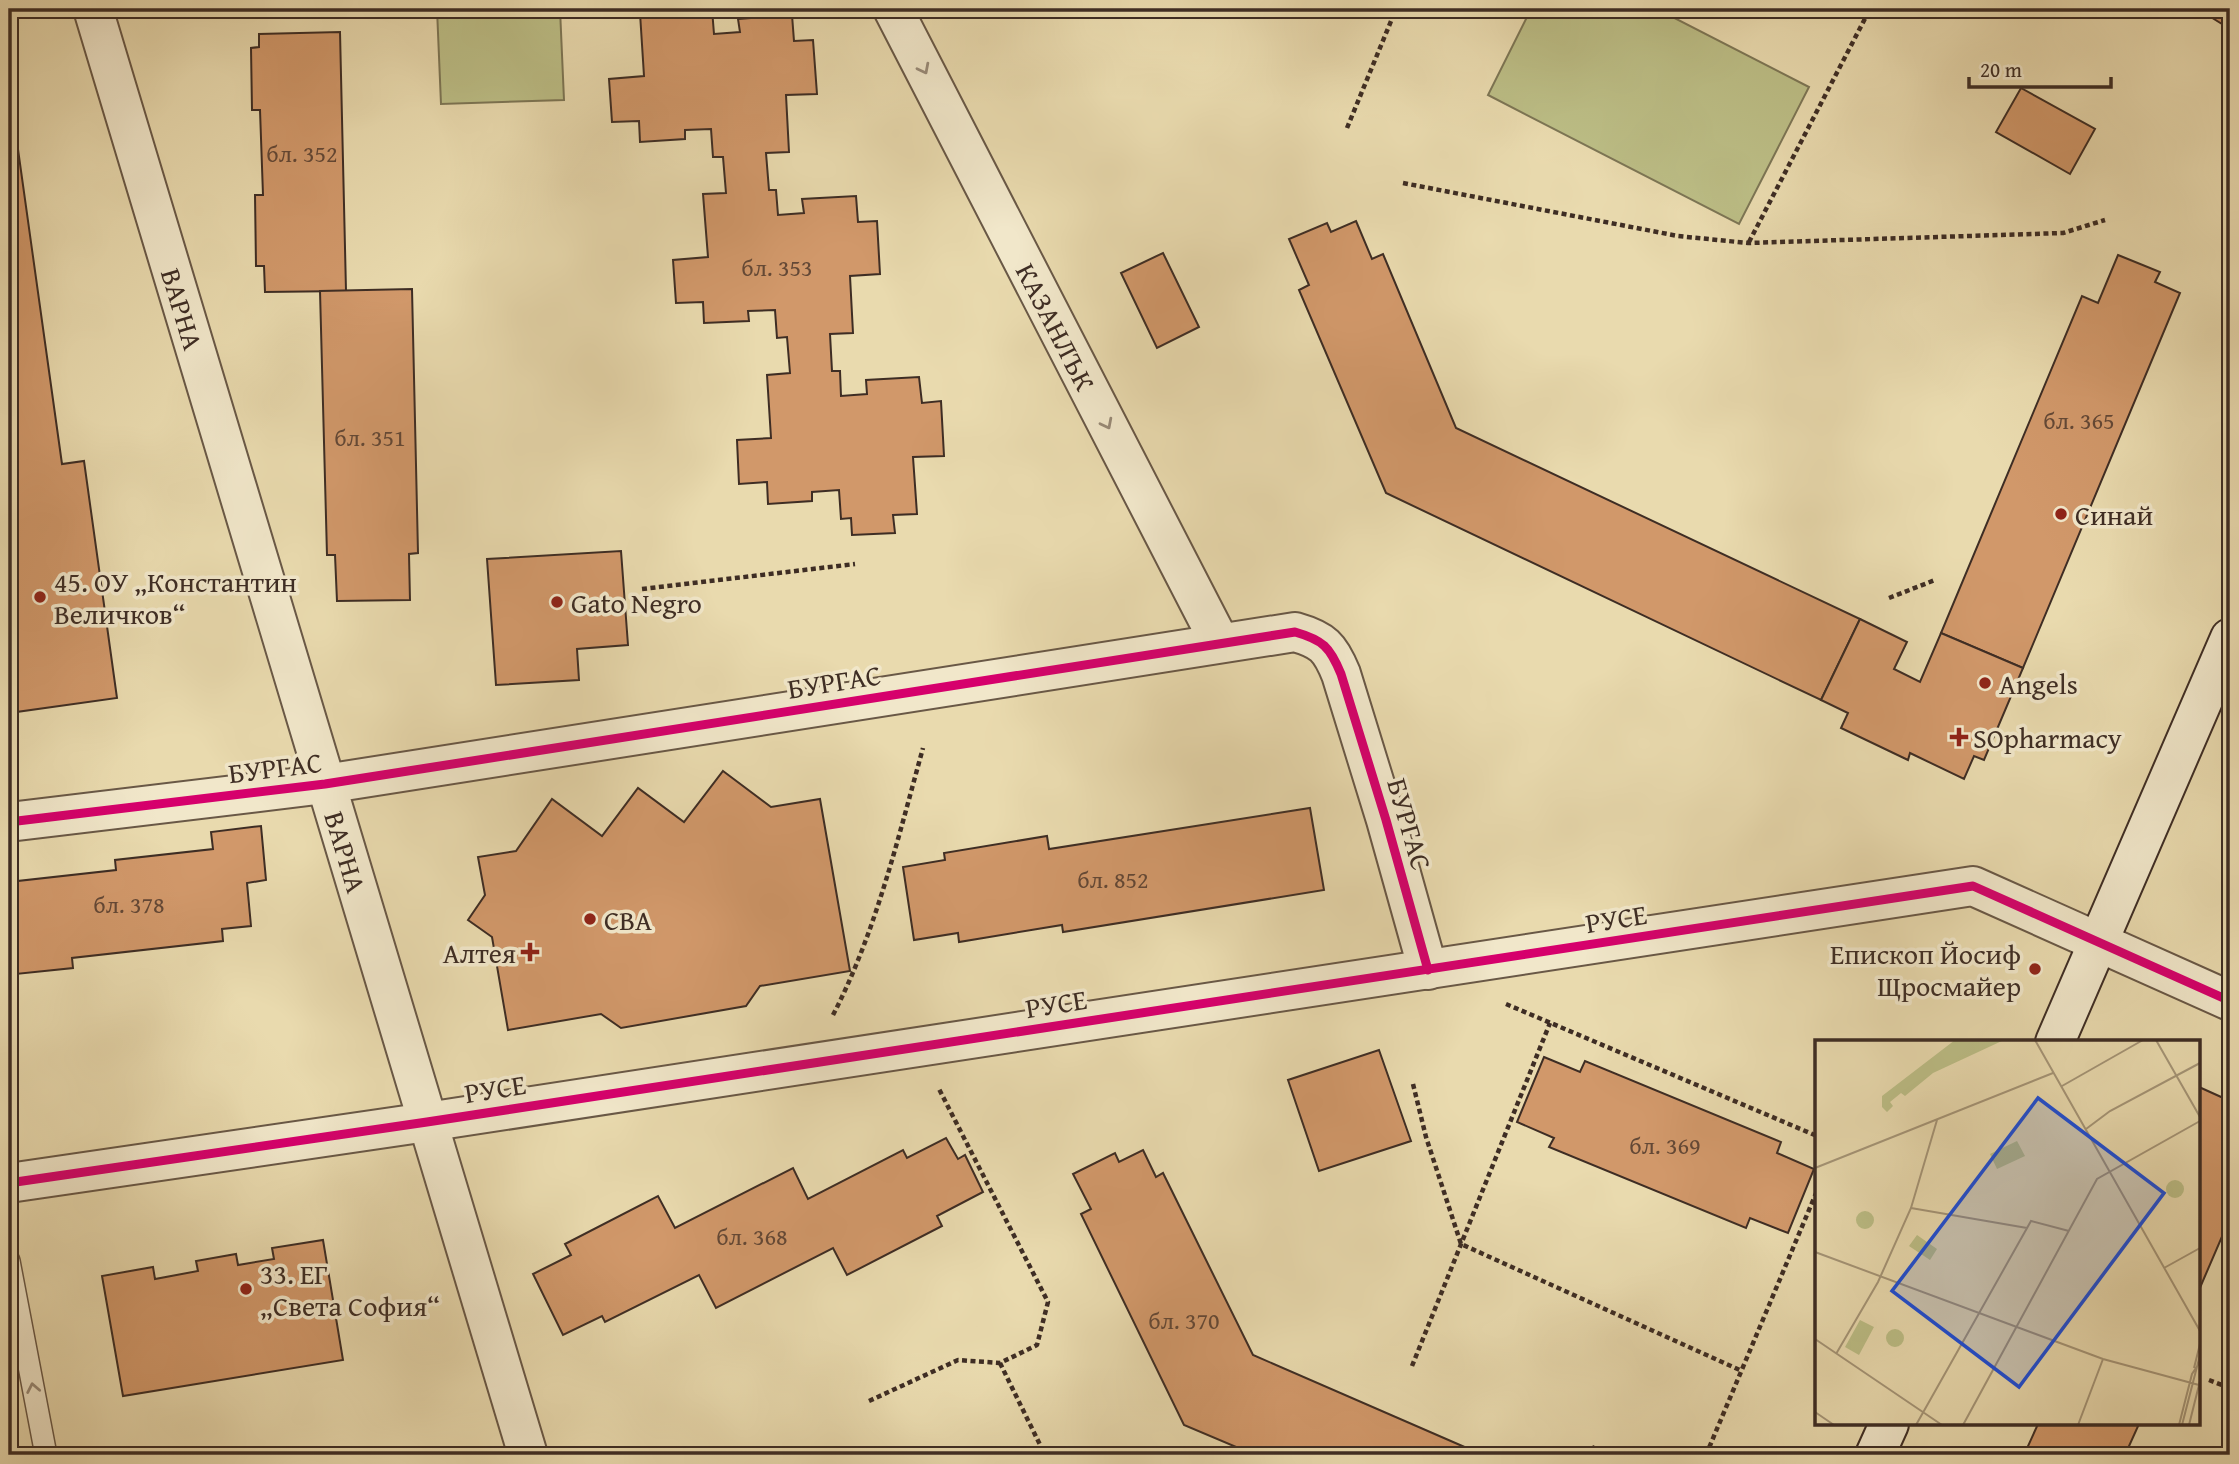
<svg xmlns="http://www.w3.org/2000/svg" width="2239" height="1464" viewBox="0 0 2239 1464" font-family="'Gentium Book Plus',serif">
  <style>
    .pitch { fill: #bcbe86; stroke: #7d7655; stroke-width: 2 }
    .building { fill: #d1986a; stroke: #3e2d24; stroke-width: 2 }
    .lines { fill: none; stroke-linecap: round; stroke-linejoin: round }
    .lane-casing { stroke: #695846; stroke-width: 24 }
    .street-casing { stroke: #695846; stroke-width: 42 }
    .secondary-casing { stroke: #3e2d24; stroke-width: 42 }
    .path { stroke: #3e2d24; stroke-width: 4.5; stroke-dasharray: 5 3.5; stroke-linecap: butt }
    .lane { stroke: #f1e7ca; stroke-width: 21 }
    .street { stroke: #f1e7ca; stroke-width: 38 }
    .secondary { stroke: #f1e7ca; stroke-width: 38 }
    .cycleway-casing { stroke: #f1e7ca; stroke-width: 13 }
    .cycleway { stroke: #d6006c; stroke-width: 9 }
    .oneway { stroke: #988a77 }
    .poi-dot { fill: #8f2418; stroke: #f1e7ca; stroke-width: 2.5 }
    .labels { text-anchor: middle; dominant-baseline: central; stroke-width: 7; stroke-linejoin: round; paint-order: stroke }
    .number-label { font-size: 24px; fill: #634836 }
    .street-label { font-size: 28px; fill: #3e2d24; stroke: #f1e7ca }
    .poi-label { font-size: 28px; fill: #3e2d24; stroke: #f1e7ca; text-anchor: start }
    .inset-road { fill: none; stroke: #a59577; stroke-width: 2 }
    .view { fill: #1d4ed8; fill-opacity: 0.15; stroke: #1d4ed8; stroke-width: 3.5 }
    .inset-edge { fill: none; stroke: #3e2d24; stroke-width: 3.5 }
  </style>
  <rect width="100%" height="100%" fill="#e9daae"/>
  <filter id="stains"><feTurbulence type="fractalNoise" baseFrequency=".00286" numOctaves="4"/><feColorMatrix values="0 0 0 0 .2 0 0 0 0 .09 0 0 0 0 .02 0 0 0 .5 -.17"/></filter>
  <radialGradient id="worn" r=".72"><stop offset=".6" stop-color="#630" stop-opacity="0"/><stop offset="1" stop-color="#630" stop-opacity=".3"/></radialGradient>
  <!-- pitch -->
  <g class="pitch">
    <polygon points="437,9 560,9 564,100 441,104"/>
    <polygon points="1531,9 1657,9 1809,87 1739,224 1488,95"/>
  </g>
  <!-- building -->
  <g class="building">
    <polygon points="662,9 712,9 714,34 740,32 738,19 792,15 794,41 813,40 817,94 786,95 789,152 766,153 769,190 776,190 778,215 804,213 802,199 856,196 858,222 877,221 880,274 850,276 853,333 830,334 832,371 840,371 841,396 867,394 866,380 919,377 922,403 941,401 944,456 913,457 917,514 893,515 895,533 852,535 851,518 841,519 839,490 812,492 812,501 768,504 767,482 739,484 737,440 771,438 767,375 790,373 787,337 777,338 775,310 748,311 749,321 704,323 703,302 676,303 673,260 708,257 703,194 726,193 723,157 713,157 711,129 685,130 685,139 640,142 639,121 612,122 609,79 644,76 640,13 662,12"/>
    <polygon points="2198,9 2230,9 2230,29"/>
    <polygon points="340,32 346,291 265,292 264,266 256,266 255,195 263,195 260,110 252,110 251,48 259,47 259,34"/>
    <polygon points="9,85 62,464 84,461 117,698 9,713"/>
    <polygon points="2021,88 2095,129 2070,174 1996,132"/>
    <polygon points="1356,221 1372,259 1383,254 1456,428 1860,619 1821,700 1386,493 1299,290 1309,285 1289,239 1327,223 1331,232"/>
    <polygon points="1163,253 1199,327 1157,348 1121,273"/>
    <polygon points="2118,255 2160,272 2155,282 2180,293 2023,668 1941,633 2082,296 2098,303"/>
    <polygon points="412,289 418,553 409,554 410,600 337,601 335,555 327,555 320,291"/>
    <polygon points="621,551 628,645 577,649 579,680 496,685 487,559"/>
    <polygon points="1860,619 1907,642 1894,669 1920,682 1941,633 2023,668 1984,760 1974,756 1964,779 1910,753 1908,760 1841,728 1848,713 1821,700"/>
    <polygon points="723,771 771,807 820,799 850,971 760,986 746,1006 621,1028 601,1014 508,1030 492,937 468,920 485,895 478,857 516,851 552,799 602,836 638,788 684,822"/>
    <polygon points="1310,808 1324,890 1063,932 1062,925 959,942 958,933 914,940 903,867 945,860 944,853 1047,836 1049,849"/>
    <polygon points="261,826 266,880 247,883 251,926 222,929 223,941 72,958 73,968 16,974 15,965 9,965 9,882 116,870 115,860 213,849 211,832"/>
    <polygon points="1379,1050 1411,1141 1319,1171 1288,1080"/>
    <polygon points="1544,1057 1580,1072 1585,1061 1781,1142 1777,1153 1814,1169 1788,1233 1750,1218 1746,1228 1549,1147 1554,1138 1517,1122"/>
    <polygon points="2199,1087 2230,1101 2230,1218 2199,1290"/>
    <polygon points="946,1138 958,1159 965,1155 983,1192 937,1216 942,1226 847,1275 833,1248 716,1308 699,1275 605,1322 602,1316 563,1335 533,1274 571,1255 565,1244 658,1196 675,1228 793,1168 808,1199 903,1150 907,1158"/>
    <polygon points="1143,1150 1156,1177 1163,1173 1253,1355 1483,1455 1255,1455 1184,1425 1081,1214 1091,1209 1073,1174 1115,1153 1119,1162"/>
    <polygon points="323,1240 343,1360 123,1396 102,1276 153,1267 155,1279 198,1271 196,1261 236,1254 238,1265 274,1259 272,1248"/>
    <polygon points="2038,1424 2139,1424 2125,1455 2024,1455"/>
  </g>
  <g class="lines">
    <defs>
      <polyline id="lane" points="9,1261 46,1455"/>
      <g id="street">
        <path id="s1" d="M93,9l435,1446"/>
        <path id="s2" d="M893,9l327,634"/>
        <path d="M9,822l316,-38 970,-152c28,8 35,15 46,42l45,146 42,150"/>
        <polyline points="9,1183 427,1122 1973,886 2230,1001"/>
      </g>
      <g id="secondary">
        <polyline points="2055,1042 2230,638"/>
        <polyline points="1875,1455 1889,1424"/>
      </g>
    </defs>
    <!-- lane casing -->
    <use href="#lane" class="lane-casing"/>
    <!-- street casing -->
    <use href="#street" class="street-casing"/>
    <!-- secondary casing -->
    <use href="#secondary" class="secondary-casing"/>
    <!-- path -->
    <g class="path">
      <polyline points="1347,128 1396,9"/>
      <polyline points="1403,183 1678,236 1748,243 2063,233 2105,220"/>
      <polyline points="1749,242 1870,9"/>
      <polyline points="642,589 855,564"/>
      <polyline points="1889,598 1935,580"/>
      <polyline points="1506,1004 1817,1136"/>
      <path d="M833,1015c43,-83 65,-177 90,-267"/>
      <polyline points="1413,1084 1426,1137 1461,1244 1742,1371"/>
      <polyline points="1000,1363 1045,1455"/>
      <polyline points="1412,1366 1550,1023"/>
      <polyline points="2209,1380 2230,1388"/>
      <polyline points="869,1401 958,1360 1000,1363 1037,1345 1048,1302 939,1089"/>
      <polyline points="1591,1455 1595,1446"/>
      <polyline points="1706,1455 1817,1191"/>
    </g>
    <!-- lane -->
    <use href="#lane" class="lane"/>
    <!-- street -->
    <use href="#street" class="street"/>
    <!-- secondary -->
    <use href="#secondary" class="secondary"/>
    <defs>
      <g id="cycleway">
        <path d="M9,822l316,-38 970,-152c28,8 35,15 46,42l45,146 42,150"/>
        <polyline points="9,1183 427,1122 1973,886 2230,1001"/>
      </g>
    </defs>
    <!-- cycleway casing -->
    <use href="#cycleway" class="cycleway-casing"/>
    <!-- cycleway -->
    <use href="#cycleway" class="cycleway"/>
  </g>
  <!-- one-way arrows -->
  <defs><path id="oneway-chevron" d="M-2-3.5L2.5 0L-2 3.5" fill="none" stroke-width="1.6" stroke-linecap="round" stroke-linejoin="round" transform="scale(1.75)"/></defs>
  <g class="oneway">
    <use href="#oneway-chevron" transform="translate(924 69) rotate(63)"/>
    <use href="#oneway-chevron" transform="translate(1107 424) rotate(63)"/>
    <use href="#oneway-chevron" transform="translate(33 1388) rotate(-101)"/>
  </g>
  <!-- markers -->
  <g class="poi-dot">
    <circle cx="2061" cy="514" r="7"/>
    <circle cx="40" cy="597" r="7"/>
    <circle cx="557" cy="602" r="7"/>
    <circle cx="1985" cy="683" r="7"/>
    <path d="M1955.5 726.5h7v7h7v7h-7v7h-7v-7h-7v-7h7z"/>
    <circle cx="590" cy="919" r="7"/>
    <path d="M526.5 941.5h7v7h7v7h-7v7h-7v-7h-7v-7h7z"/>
    <circle cx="2035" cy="969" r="7"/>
    <circle cx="246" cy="1289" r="7"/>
  </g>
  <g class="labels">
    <!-- number labels -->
    <g class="number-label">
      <text x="302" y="153">бл. 352</text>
      <text x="777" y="267">бл. 353</text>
      <text x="2079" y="420">бл. 365</text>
      <text x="370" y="437">бл. 351</text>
      <text x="1113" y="879">бл. 852</text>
      <text x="129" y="904">бл. 378</text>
      <text x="1665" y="1145">бл. 369</text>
      <text x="752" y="1236">бл. 368</text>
      <text x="1184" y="1320">бл. 370</text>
    </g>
    <!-- street labels -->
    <g class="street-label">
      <text stroke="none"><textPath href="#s1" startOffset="313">ВАРНА</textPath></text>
      <text stroke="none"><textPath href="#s2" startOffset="357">КАЗАНЛЪК</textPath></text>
      <text transform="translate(834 681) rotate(-9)">БУРГАС</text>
      <text transform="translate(275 767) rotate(-7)">БУРГАС</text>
      <text transform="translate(1410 824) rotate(74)">БУРГАС</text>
      <text stroke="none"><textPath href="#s1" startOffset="880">ВАРНА</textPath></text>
      <text transform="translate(1616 918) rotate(-9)">РУСЕ</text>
      <text transform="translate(1056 1003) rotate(-9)">РУСЕ</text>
      <text transform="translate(495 1088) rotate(-9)">РУСЕ</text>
    </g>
    <!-- poi labels -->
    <g class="poi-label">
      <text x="2075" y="514">Синай</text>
      <text x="54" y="581">45. ОУ „Константин<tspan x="54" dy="32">Величков“</tspan></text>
      <text x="571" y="602">Gato Negro</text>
      <text x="1999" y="683">Angels</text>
      <text x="1973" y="737">SOpharmacy</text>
      <text x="604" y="919">CBA</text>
      <text x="516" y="952" text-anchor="end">Алтея</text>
      <text x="2021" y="953" text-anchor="end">Епископ Йосиф<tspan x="2021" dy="32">Щросмайер</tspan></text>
      <text x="260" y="1273">33. ЕГ<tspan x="260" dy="32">„Света София“</tspan></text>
    </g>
  </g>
  <!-- overview -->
  <g transform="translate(1815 1040)">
    <rect width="385" height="385" fill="#e9daae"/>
    <path d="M140,0h49l-71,33 -28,23 -4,-3 -11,9 3,4 -6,6 -5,-5v-11z" fill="#bcbe86"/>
    <path d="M351 149a9 9 0 1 1 18 0a9 9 0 1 1-18 0Z" fill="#bcbe86"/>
    <path d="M202,101l8,15 -28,13 -7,-15zM41 180a9 9 0 1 1 18 0a9 9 0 1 1-18 0ZM102,195l20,14 -7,11 -21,-14zM45,280l14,7 -15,28 -14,-8zM71 298a9 9 0 1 1 18 0a9 9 0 1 1-18 0Z" fill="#bcbe86"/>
    <path class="inset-road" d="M220,0l165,291M341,0l44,77M247,46l81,-46M271,89l24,-18 90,-48M0,128l238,-95M96,168l116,20M0,212l288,107 96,26M349,228l36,-20M0,299l127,86M21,314l42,-72 33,-74 26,-88M379,328l6,-24M0,372l19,13M101,385l115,-204 38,10M148,385l134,-246 103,-58M263,385l25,-66M364,385l13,-51 8,-12M367,385l18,-70M374,385l11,-44"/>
    <path class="view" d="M223,58l126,95 -145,194 -127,-96z"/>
    <rect width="385" height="385" class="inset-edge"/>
  </g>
  <!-- margin -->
  <rect width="2239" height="1464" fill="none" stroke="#e9daae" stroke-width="35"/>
  <rect x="10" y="10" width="2218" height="1443" fill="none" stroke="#3e2d24" stroke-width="3.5"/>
  <rect x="18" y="18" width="2204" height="1429" fill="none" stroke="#3e2d24" stroke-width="2"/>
  <!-- scale -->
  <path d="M1969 77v10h142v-10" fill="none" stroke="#3e2d24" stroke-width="3.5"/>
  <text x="1980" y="77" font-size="21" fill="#3e2d24" stroke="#f1e7ca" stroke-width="5" paint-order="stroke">20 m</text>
  <rect width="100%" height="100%" filter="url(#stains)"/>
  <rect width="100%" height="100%" fill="url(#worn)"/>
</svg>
